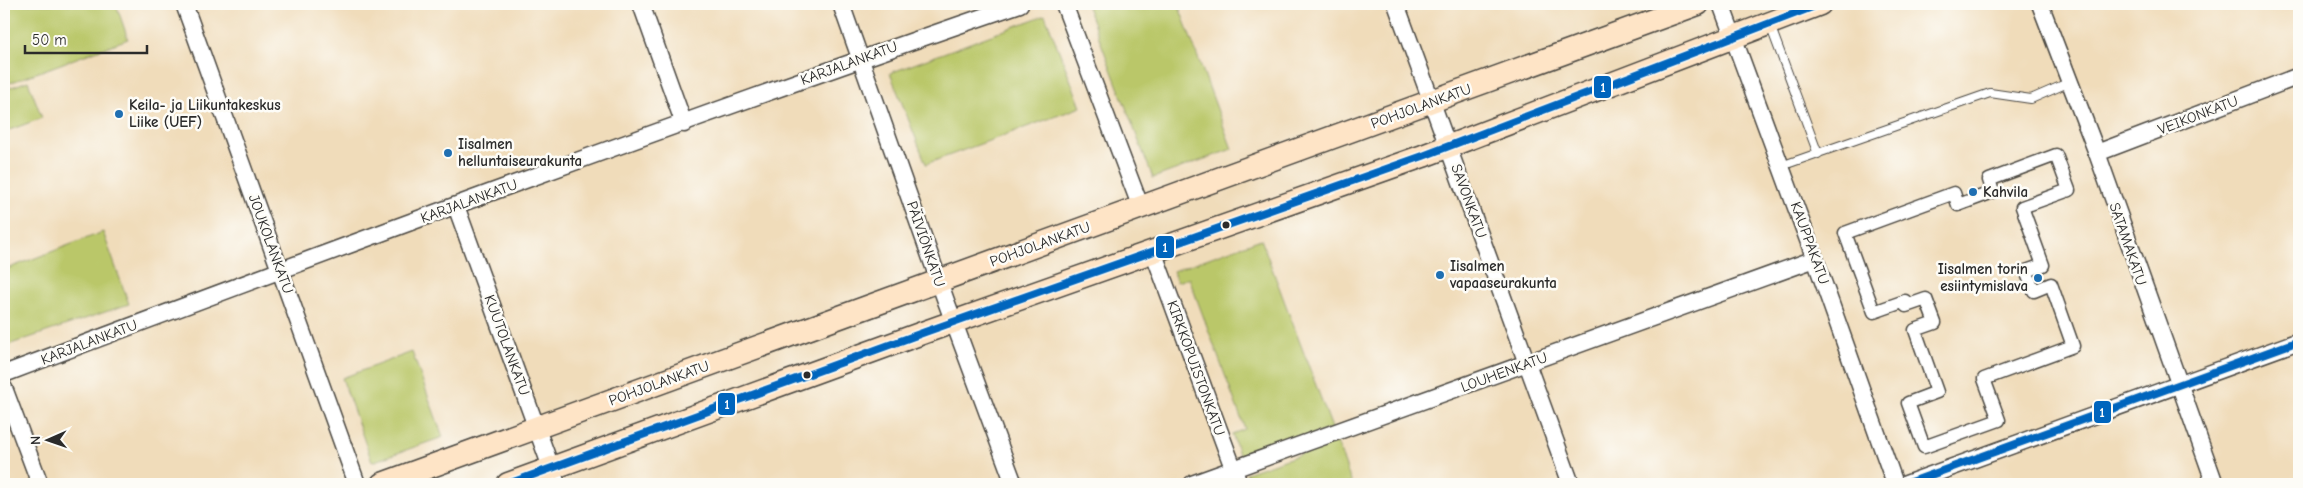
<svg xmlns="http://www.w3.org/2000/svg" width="2303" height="488" viewBox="0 0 2303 488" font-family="'Comic Neue',sans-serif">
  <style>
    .green { fill: #bac769; stroke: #72794a }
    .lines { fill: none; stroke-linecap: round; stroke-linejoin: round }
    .service-casing { stroke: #494640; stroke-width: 10 }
    .pedestrian-casing { stroke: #494640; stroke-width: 15 }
    .minor-casing { stroke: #494640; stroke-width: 19 }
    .secondary-casing { stroke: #494640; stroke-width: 25 }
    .service { stroke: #fff; stroke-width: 8 }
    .pedestrian { stroke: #fff; stroke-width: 12 }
    .minor { stroke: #fff; stroke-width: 16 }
    .secondary { stroke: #fee4c6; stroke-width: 22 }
    .bus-1-casing { stroke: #fdfcf7; stroke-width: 11 }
    .bus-1 { stroke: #0065bd; stroke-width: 8 }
    .poi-dot { fill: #1f6fb2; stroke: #fdfcf7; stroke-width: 2 }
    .bus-dot { fill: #2b2b2b; stroke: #fdfcf7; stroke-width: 2 }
    .labels { text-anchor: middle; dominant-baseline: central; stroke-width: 5; stroke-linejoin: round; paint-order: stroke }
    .street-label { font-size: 15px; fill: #2b2b2b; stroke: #fdfcf7 }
    .poi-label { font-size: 15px; font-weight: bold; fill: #2b2b2b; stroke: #fdfcf7; text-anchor: start }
    .line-badge { stroke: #fdfcf7; stroke-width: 2 }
    .badge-label { font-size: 14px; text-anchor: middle; font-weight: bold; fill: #fff }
  </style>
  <rect width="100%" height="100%" fill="#fdfcf7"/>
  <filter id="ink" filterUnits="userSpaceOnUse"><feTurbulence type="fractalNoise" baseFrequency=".02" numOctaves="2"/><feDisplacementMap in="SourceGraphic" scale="10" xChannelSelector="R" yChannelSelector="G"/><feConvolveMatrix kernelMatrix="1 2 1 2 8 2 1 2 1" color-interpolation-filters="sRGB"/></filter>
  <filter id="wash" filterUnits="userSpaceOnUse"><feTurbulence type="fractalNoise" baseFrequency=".0096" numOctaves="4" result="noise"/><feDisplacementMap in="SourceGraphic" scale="20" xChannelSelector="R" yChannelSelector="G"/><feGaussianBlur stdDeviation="1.12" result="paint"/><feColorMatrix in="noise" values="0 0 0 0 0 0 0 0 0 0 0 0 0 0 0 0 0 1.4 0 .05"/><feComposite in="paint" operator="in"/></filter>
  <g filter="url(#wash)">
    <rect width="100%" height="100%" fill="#f0dcba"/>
    <!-- green -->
    <g class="green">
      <polygon points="4,4 116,4 128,39 4,85"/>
      <polygon points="1086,4 1178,4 1232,149 1153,178"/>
      <polygon points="1045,15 1081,107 926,164 890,73"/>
      <polygon points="28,81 42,118 4,132 4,90"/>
      <polygon points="103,232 129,304 8,345 4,333 4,270"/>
      <polygon points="1261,239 1332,428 1241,460 1232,434 1245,429 1189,278 1177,282 1173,271"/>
      <polygon points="412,352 443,437 372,462 342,378"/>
      <polygon points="1337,442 1352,484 1251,484 1246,473"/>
    </g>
  </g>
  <g filter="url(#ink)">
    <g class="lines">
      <defs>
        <g id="service">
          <polyline points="1770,25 1818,154"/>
          <polyline points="1781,166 1990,93 2031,99 2070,82"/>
        </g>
        <polygon id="pedestrian" points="2056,155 2069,190 2022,207 2043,265 2026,271 2034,291 2051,284 2073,346 1984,379 1999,420 1924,447 1908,403 1937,392 1915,330 1935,323 1926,299 1906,306 1905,301 1874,312 1845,233 1954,193 1958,205 1993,192 1989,180"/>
        <g id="minor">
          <polyline points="184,4 357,484"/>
          <polyline points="641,4 684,124"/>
          <polyline points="841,4 946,301 1014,484"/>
          <polyline points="1064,4 1141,208"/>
          <polyline points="1396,4 1571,484"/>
          <polyline points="1721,4 1815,259 1895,484"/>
          <polyline points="2040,4 2097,153 2215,484"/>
          <polyline points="2097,153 2299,76"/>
          <polyline points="456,206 557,484"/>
          <polyline points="1153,251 1239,484"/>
          <path d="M4,374c337,-127 675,-253 1016,-370"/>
          <polyline points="4,388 40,484"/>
          <polyline points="1192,484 1815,259"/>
          <polyline points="1906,484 2299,341"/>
        </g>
        <g id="secondary">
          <polyline points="382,484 1698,4"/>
          <polyline points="508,484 925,332 1423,156 1820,4"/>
        </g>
      </defs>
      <!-- service casing -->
      <use href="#service" class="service-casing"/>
      <!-- pedestrian casing -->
      <use href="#pedestrian" class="pedestrian-casing"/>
      <!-- minor casing -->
      <use href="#minor" class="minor-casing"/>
      <!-- secondary casing -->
      <use href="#secondary" class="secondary-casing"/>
      <!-- service -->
      <use href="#service" class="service"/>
      <!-- pedestrian -->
      <use href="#pedestrian" class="pedestrian"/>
      <!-- minor -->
      <use href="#minor" class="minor"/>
      <!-- secondary -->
      <use href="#secondary" class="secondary"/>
      <defs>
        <g id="bus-1">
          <polyline points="508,484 925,332 1423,156 1820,4"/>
          <polyline points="1906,484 2299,341"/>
        </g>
      </defs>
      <!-- bus-1 casing -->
      <use href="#bus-1" class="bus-1-casing"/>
      <!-- bus-1 -->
      <use href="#bus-1" class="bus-1"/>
    </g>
  </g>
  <!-- markers -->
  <g class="poi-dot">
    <circle cx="119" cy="114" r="5"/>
    <circle cx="448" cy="153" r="5"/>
    <circle cx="1973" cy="192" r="5"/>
    <circle cx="1440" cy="275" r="5"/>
    <circle cx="2038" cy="278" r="5"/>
  </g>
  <g class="bus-dot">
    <circle cx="1226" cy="225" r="4.5"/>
    <circle cx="807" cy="375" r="4.5"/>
  </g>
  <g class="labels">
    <!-- street labels -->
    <g class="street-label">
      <text transform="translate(849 63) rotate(-20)">KARJALANKATU</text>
      <text transform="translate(1421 106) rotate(-20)">POHJOLANKATU</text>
      <text transform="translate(2198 115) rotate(-21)">VEIKONKATU</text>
      <text transform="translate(469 201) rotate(-20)">KARJALANKATU</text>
      <text transform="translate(1469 201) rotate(70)">SAVONKATU</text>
      <text transform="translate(1810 243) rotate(70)">KAUPPAKATU</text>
      <text transform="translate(271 244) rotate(70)">JOUKOLANKATU</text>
      <text transform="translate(926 244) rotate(71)">PÄIVIÖNKATU</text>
      <text transform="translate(1040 244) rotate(-20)">POHJOLANKATU</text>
      <text transform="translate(2128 244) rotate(71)">SATAMAKATU</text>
      <text transform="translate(89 342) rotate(-21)">KARJALANKATU</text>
      <text transform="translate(507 345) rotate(70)">KUUTOLANKATU</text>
      <text transform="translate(1196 368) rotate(70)">KIRKKOPUISTONKATU</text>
      <text transform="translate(1504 372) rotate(-20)">LOUHENKATU</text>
      <text transform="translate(659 383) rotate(-20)">POHJOLANKATU</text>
    </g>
    <!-- poi labels -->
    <g class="poi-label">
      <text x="129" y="105">Keila- ja Liikuntakeskus<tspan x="129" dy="17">Liike (UEF)</tspan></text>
      <text x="458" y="144">Iisalmen<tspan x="458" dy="17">helluntaiseurakunta</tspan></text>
      <text x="1983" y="192">Kahvila</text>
      <text x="1450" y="266">Iisalmen<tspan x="1450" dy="17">vapaaseurakunta</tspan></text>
      <text x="2028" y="269" text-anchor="end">Iisalmen torin<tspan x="2028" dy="17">esiintymislava</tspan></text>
    </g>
  </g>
  <g class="line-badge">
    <rect x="1593" y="75" width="19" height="24" rx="5" fill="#0065bd"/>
    <rect x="1155" y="235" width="20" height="24" rx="5" fill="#0065bd"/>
    <rect x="717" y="392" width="19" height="24" rx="5" fill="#0065bd"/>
    <rect x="2093" y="400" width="19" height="24" rx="5" fill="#0065bd"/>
  </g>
  <g class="badge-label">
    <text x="1603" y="92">1</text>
    <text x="1165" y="252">1</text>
    <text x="727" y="409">1</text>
    <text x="2102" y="417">1</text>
  </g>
  <!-- margin -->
  <rect width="2303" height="488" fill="none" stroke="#fdfcf7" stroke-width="20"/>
  <!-- north arrow -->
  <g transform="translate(48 440) rotate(268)" stroke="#fdfcf7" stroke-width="4" paint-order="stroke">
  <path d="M0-4L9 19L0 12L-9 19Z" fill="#2b2b2b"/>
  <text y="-8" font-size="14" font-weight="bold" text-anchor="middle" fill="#2b2b2b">N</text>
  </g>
  <!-- scale -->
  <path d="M25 45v8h122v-8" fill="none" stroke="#2b2b2b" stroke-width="2.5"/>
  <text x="32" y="45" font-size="15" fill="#2b2b2b" stroke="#fdfcf7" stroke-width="4" paint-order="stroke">50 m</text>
</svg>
